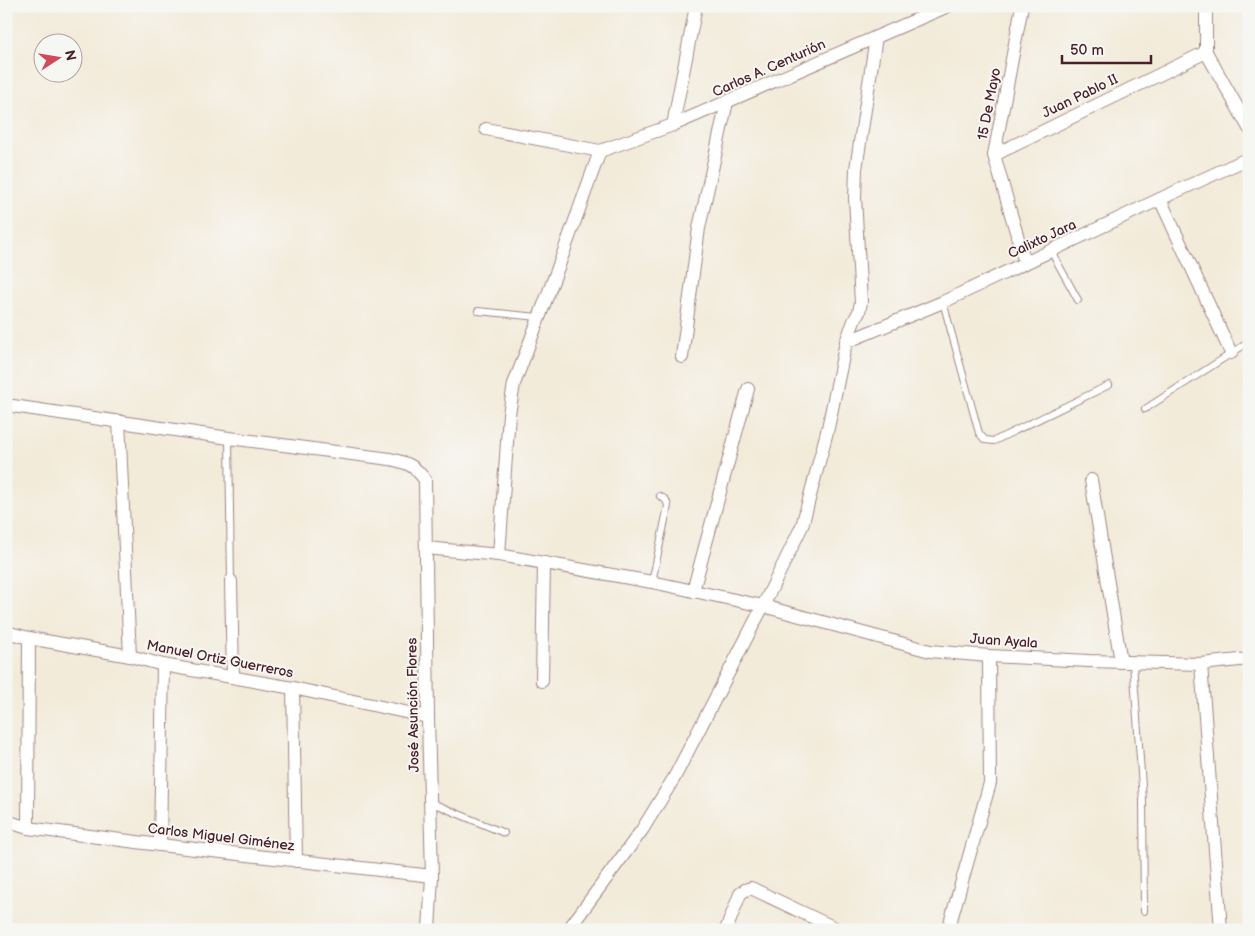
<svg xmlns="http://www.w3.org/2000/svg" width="1255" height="936" viewBox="0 0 1255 936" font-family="'Balsamiq Sans',sans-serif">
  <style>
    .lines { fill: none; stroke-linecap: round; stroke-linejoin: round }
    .service-casing { stroke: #9e8582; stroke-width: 8 }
    .minor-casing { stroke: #9e8582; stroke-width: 14 }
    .service { stroke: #fff; stroke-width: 6 }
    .minor { stroke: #fff; stroke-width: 12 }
    .labels { text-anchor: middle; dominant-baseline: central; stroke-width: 4; stroke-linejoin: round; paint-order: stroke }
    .street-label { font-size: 14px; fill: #4a1f2b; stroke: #f6f6f2 }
  </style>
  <rect width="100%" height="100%" fill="#f6f6f2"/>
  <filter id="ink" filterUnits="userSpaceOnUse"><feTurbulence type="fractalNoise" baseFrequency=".02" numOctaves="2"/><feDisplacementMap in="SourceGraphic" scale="10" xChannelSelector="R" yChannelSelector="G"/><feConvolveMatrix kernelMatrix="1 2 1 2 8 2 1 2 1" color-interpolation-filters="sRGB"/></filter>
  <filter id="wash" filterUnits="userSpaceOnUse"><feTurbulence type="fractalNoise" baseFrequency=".0096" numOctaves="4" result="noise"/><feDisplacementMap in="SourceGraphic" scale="20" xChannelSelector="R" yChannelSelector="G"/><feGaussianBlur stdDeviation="1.12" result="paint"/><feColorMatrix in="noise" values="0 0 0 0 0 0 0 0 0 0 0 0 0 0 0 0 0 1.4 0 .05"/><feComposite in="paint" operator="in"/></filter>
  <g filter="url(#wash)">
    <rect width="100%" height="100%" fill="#f3ebda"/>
  </g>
  <g filter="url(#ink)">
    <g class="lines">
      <defs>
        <g id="service">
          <polyline points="1051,251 1078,300"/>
          <polyline points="943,302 979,433 985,440 994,441 1109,385"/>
          <polyline points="478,311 538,317"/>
          <polyline points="1145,409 1249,342"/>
          <polyline points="229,438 231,581"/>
          <polyline points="652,582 668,506 666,500 660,496"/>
          <polyline points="1133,663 1143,800 1144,911"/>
          <polyline points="430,802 504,833"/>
        </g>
        <g id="minor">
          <polyline points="1022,6 994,155 1025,263"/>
          <polyline points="1206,6 1206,52 1249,128"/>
          <polyline points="673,125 696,6"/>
          <polyline points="486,129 600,151"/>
          <polyline points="600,151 673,125 948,6"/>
          <polyline points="994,155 1206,52"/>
          <polyline points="1160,199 1231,353"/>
          <polyline points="846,342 943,302 1160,199 1249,158"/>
          <polyline points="682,357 699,228 727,102"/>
          <path d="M6,405l223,33 161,21c18,4 24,6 35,21l3,237 4,159 -3,54"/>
          <polyline points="119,421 130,656"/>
          <polyline points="1091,480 1121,662"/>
          <polyline points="426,548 499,555 652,582 763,606 930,651 989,656 1089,661 1201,664 1249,659"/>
          <polyline points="499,555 509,414 514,384 559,265 600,151"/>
          <polyline points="231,581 233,677"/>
          <polyline points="693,591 748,389"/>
          <polyline points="6,632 29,638 130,656 163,665 293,688 428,717"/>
          <polyline points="1201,664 1221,930"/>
          <polyline points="542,681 544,563"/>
          <polyline points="293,688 296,861"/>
          <polyline points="6,821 28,828 160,845 432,876"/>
          <polyline points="28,828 29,638"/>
          <polyline points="160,845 163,665"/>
          <polyline points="568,930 642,830 674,778 763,606 802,526 828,428 846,342 854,321 859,312 861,302 855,198 856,169 876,37"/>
          <polyline points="726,930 740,894 745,890 751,888 839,930"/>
          <polyline points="948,930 990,783 989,656"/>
        </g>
      </defs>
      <!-- service casing -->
      <use href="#service" class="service-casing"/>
      <!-- minor casing -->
      <use href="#minor" class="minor-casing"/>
      <!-- service -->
      <use href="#service" class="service"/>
      <!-- minor -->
      <use href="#minor" class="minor"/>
    </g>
  </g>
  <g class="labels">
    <!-- street labels -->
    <g class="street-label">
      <text transform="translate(769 68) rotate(-24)">Carlos A. Centurión</text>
      <text transform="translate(1080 96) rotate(-26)">Juan Pablo II</text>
      <text transform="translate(989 104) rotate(-79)">15 De Mayo</text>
      <text transform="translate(1042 239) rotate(-25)">Calixto Jara</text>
      <text transform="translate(1004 641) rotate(4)">Juan Ayala</text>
      <text transform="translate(220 659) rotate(11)">Manuel Ortiz Guerreros</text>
      <text transform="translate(413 705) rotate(-91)">José Asunción Flores</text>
      <text transform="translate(221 837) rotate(7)">Carlos Miguel Giménez</text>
    </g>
  </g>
  <!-- margin -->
  <rect width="1255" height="936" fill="none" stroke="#f6f6f2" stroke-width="25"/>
  <!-- north arrow -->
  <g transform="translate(58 58) rotate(78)"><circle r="24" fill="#f6f6f2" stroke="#b1a0a2"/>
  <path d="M0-4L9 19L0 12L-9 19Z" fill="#d1495b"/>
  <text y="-8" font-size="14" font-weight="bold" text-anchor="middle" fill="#4a1f2b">N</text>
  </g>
  <!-- scale -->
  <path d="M1062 55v8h89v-8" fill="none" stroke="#4a1f2b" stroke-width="2.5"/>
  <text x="1070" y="55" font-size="15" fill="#4a1f2b" stroke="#f6f6f2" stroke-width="4" paint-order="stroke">50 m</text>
</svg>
